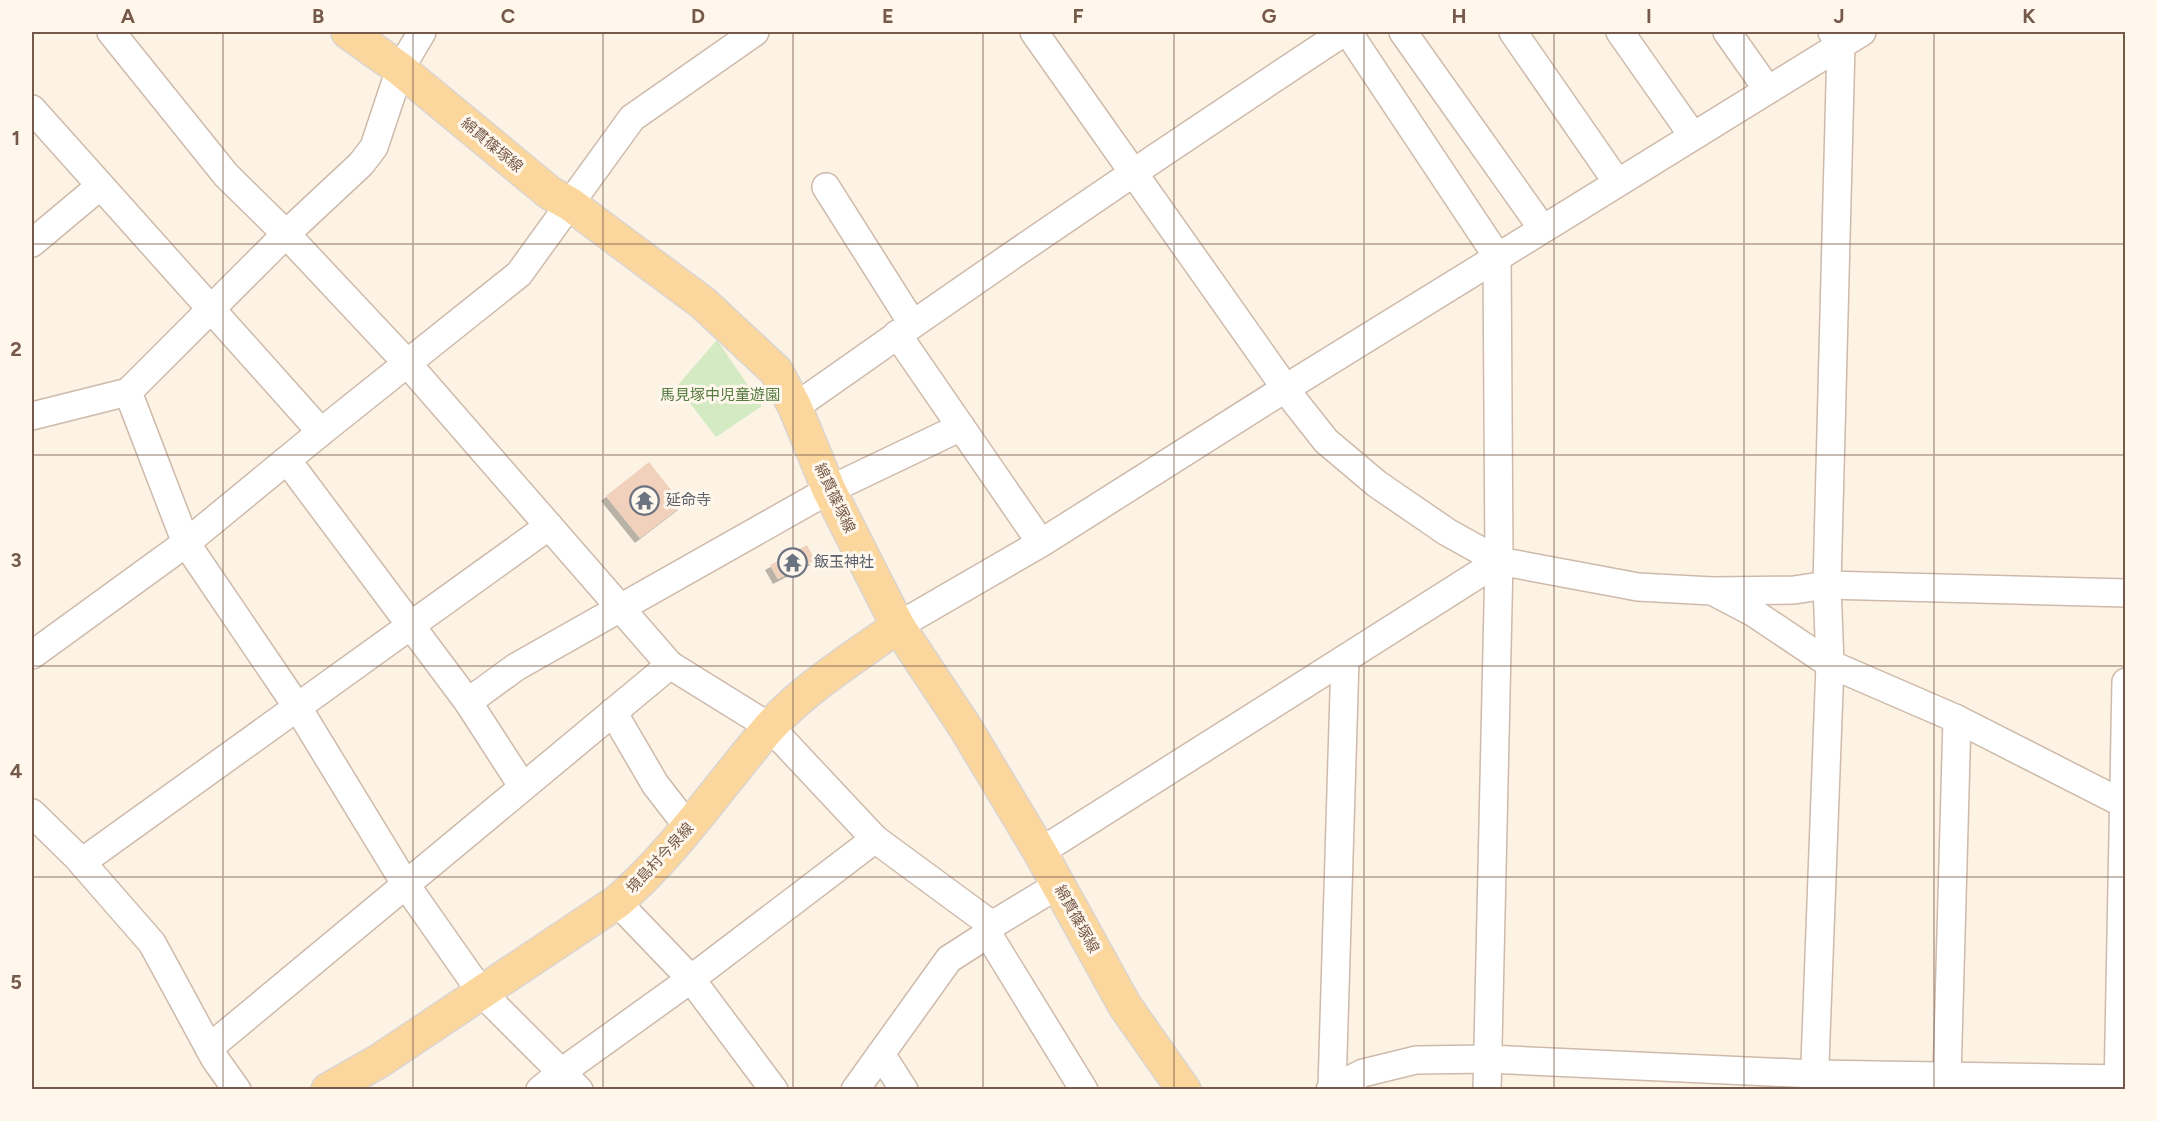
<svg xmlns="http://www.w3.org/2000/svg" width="2157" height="1121" viewBox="0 0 2157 1121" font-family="Figtree,'Noto Sans JP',sans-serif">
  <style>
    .green { fill: #d3eac3 }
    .building { fill: #f2d1bc; filter: url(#shadow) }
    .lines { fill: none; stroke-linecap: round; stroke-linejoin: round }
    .minor-casing { stroke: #cebaab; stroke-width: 30 }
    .major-casing { stroke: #dbd4d0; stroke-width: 36 }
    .minor { stroke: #fff; stroke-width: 27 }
    .major { stroke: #fbd79d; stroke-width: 33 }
    .grid { fill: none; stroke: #75594a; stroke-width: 1.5; stroke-opacity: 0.55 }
    .labels { text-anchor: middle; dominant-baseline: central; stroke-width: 6; stroke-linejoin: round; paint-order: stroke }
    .street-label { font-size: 15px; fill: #75594a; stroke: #fff7eb }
    .park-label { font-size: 15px; fill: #547b42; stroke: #fff7eb }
    .worship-label { font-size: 15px; fill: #5b616d; stroke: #fff7eb; text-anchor: start }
    .neatline { fill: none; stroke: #75594a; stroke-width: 2 }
    .grid-label { font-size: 20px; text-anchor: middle; font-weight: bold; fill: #75594a }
  </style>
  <defs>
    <filter id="shadow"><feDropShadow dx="-5" dy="5" stdDeviation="0" flood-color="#0004"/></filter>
  </defs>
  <rect width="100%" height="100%" fill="#fcf3e4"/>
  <!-- green -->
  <polygon class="green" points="717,340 762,406 716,437 677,386"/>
  <!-- building -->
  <g class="building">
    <polygon points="649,462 683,505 640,538 606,496"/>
    <polygon points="807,545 815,560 778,579 770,565"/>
  </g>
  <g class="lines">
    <defs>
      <g id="minor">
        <polyline points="111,32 226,175 286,234 407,363 670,665 770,727 875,839 992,925"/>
        <polyline points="422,32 400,69 374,147 361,164 286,234 128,392 186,543 298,708 406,885 481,992 579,1090"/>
        <polyline points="1034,32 1296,403 1326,441 1377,484 1447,532 1499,561 1638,587 1712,591 1794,590 1827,585 2126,593"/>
        <polyline points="1348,32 1497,256 1499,561 1487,1090"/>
        <polyline points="1403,32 1542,228"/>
        <polyline points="1513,32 1617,182"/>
        <polyline points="1620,32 1693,136"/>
        <polyline points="1727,32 1768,90"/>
        <polyline points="32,109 321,432"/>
        <polyline points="826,187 912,323"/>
        <polyline points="32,243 100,186"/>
        <polyline points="897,334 1041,543"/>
        <path d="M795,407c181,-128 364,-253 549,-375"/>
        <polyline points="32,416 128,392"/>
        <polyline points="287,460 468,702 523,787"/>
        <polyline points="1716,593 1754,613 1830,664 1957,719 2126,805"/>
        <polyline points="898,626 1041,543 1286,388 1862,32"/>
        <polyline points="32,655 186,543 321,432 519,274 632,118 755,32"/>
        <polyline points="468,702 516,667 829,490 961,427"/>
        <polyline points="613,712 655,784 689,828"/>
        <polyline points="32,813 76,856 152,943 215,1059 237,1090"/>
        <polyline points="1040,852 1499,561"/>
        <polyline points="82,862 549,526"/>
        <polyline points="617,902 691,979 774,1090"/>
        <polyline points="988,934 1084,1090"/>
        <polyline points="209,1048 670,665"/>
        <polyline points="881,1054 904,1090"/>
        <polyline points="1947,1078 1957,719"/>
        <polyline points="1332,1088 1345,659"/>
        <polyline points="540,1090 563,1071 691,979 875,839"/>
        <polyline points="855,1090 949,959 988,934 992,925 1058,885"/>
        <polyline points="1330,1090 1363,1073 1416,1060 1488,1059 1814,1074 2126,1079"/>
        <polyline points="1814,1090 1830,664 1827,585 1841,45 1832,32"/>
        <polyline points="2118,1090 2126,682"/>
      </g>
      <g id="major">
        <polyline points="348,32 400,69 550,193 570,204 703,303 776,371 795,407 829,490 898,626 965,727 1040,852 1125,1006 1184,1090"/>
        <path d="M328,1090l51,-29 238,-159c59,-51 101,-115 151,-173 36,-41 86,-71 130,-103"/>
      </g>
    </defs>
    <!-- minor casing -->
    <use href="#minor" class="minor-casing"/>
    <!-- major casing -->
    <use href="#major" class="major-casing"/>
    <!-- minor -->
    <use href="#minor" class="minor"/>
    <!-- major -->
    <use href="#major" class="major"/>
  </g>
  <!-- grid -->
  <path class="grid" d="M223,32v1058M413,32v1058M603,32v1058M793,32v1058M983,32v1058M1174,32v1058M1364,32v1058M1554,32v1058M1744,32v1058M1934,32v1058M32,244h2094M32,455h2094M32,666h2094M32,877h2094"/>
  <!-- icons -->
  <defs>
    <symbol id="temple-ring" viewBox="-11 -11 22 22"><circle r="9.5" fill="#fff7eb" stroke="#6b7280" stroke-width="1.5"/><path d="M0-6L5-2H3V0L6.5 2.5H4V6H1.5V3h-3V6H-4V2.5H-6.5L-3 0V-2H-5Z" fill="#6b7280"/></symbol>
  </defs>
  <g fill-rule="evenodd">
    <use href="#temple-ring" x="628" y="484" width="33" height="33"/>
    <use href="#temple-ring" x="776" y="546" width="33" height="33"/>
  </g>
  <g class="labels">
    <!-- street labels -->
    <g class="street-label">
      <text transform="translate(492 145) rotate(40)">綿貫篠塚線</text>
      <text transform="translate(835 498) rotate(65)">綿貫篠塚線</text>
      <text transform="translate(660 858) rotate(-47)">境島村今泉線</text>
      <text transform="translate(1077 919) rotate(61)">綿貫篠塚線</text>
    </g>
    <!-- park labels -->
    <g class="park-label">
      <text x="720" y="395">馬見塚中児童遊園</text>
    </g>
    <!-- worship labels -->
    <g class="worship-label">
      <text x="666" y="500">延命寺</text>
      <text x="814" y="562">飯玉神社</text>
    </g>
  </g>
  <!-- border -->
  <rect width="2157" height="1121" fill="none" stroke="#fff7eb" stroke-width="66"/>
  <rect x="33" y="33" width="2091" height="1055" class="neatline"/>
  <g class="grid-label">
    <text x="128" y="23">A</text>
    <text x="318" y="23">B</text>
    <text x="508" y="23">C</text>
    <text x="698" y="23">D</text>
    <text x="888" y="23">E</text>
    <text x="1078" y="23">F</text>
    <text x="1269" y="23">G</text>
    <text x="1459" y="23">H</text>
    <text x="1649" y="23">I</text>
    <text x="1839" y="23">J</text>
    <text x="2029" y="23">K</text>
    <text x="16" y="145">1</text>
    <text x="16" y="356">2</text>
    <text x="16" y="567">3</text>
    <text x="16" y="778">4</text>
    <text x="16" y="989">5</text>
  </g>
</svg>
